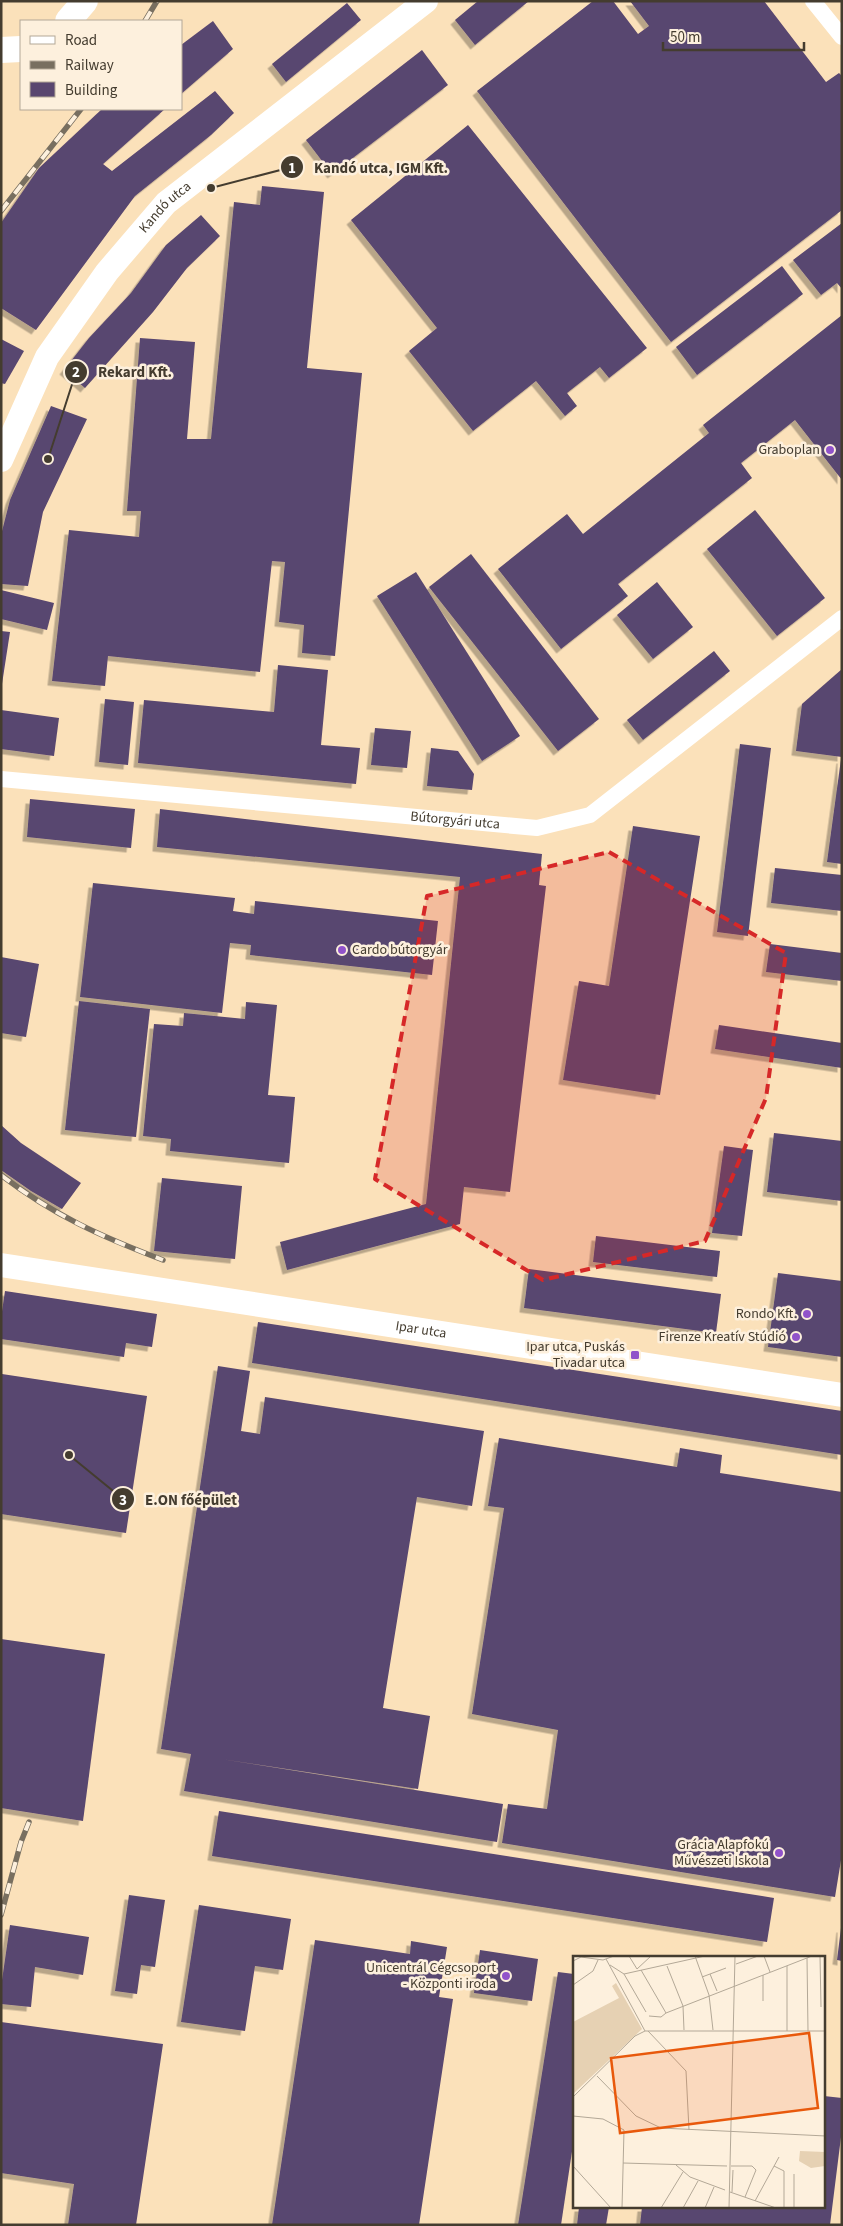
<svg xmlns="http://www.w3.org/2000/svg" width="843" height="2226" viewBox="0 0 843 2226" font-family="'Source Sans 3',sans-serif">
  <style>
    .built { fill: #fbe1ba; fill-rule: evenodd }
    .building { fill: #59466f; filter: url(#shadow) }
    .lines { fill: none; stroke-linecap: round; stroke-linejoin: round }
    .street { stroke: #fff; stroke-width: 16 }
    .secondary { stroke: #fff; stroke-width: 24 }
    .primary { stroke: #fff; stroke-width: 26 }
    .rail-casing { stroke: #786f60; stroke-width: 5.5 }
    .rail { stroke: #fdf0dd; stroke-width: 4; stroke-dasharray: 11; stroke-linecap: butt }
    .marked { fill: #d62828; fill-opacity: 0.2; stroke: #d62828; stroke-width: 4; stroke-dasharray: 10 6; stroke-linejoin: round }
    .poi-dot { fill: #9153ca; stroke: #fdf0dd; stroke-width: 2 }
    .labels { text-anchor: middle; dominant-baseline: central; stroke-width: 5; stroke-linejoin: round; paint-order: stroke }
    .street-label { font-size: 14px; fill: #443c2f; stroke: #fdf0dd }
    .poi-label { font-size: 14px; fill: #443c2f; stroke: #fdf0dd; text-anchor: end }
    .inset-road { fill: none; stroke: #b3a897; stroke-width: 1 }
    .view { fill: #e8590c; fill-opacity: 0.15; stroke: #e8590c; stroke-width: 2.5 }
    .inset-edge { fill: none; stroke: #443c2f; stroke-width: 2.5 }
    .leader { fill: none; stroke: #443c2f; stroke-width: 2 }
    .callout-dot { fill: #443c2f; stroke: #fdf0dd; stroke-width: 2 }
    .mark-label { font-size: 15px; text-anchor: middle; font-weight: bold; fill: #fff }
    .callout-label { font-size: 15px; text-anchor: middle; font-weight: bold; fill: #443c2f; stroke: #fdf0dd; stroke-width: 5; stroke-linejoin: round; paint-order: stroke }
  </style>
  <defs>
    <filter id="shadow"><feDropShadow dx="-4.5" dy="4.5" stdDeviation="0" flood-color="#0004"/></filter>
  </defs>
  <rect width="100%" height="100%" fill="#fdf0dd"/>
  <!-- built -->
  <path class="built" d="M1,1h839l2,2v2222h-841zM21,21h160v88h-160zM574,1957h250v250h-250z"/>
  <!-- building -->
  <g class="building">
    <polygon points="478,1 529,1 475,45 455,20"/>
    <polygon points="593,1 613,1 638,34 649,26 630,1 764,1 826,82 839,73 842,76 842,210 671,342 477,91"/>
    <polygon points="347,3 361,20 286,82 272,64"/>
    <polygon points="213,21 233,49 181,94 181,45"/>
    <polygon points="422,50 448,85 332,174 306,140"/>
    <polygon points="215,91 234,113 211,135 135,196 36,330 1,308 1,223 39,168 102,109 165,109 103,164 112,171"/>
    <polygon points="468,125 647,348 609,378 600,367 567,393 577,406 565,416 536,381 473,431 409,351 437,328 351,220"/>
    <polygon points="262,186 324,192 307,368 362,373 335,656 302,653 304,625 279,622 285,562 272,561 260,672 108,656 105,686 52,681 69,530 139,537 141,511 127,511 140,338 195,342 187,439 211,439 234,202 260,205"/>
    <polygon points="201,215 220,236 187,268 153,312 85,388 64,370 89,338 131,293 166,245"/>
    <polygon points="842,223 842,289 837,283 821,295 793,260"/>
    <polygon points="782,266 803,294 697,375 676,347"/>
    <polygon points="842,315 842,480 795,420 741,463 752,478 618,584 628,596 561,649 498,569 567,514 583,534 709,433 703,425"/>
    <polygon points="1,339 24,351 5,384 1,383"/>
    <polygon points="51,406 87,419 43,512 28,586 1,584 1,535 10,500"/>
    <polygon points="755,510 825,598 777,636 707,549"/>
    <polygon points="471,554 599,719 558,751 429,587"/>
    <polygon points="416,572 520,736 482,761 377,596"/>
    <polygon points="657,582 693,627 653,659 617,615"/>
    <polygon points="1,590 54,603 47,630 1,619"/>
    <polygon points="1,631 10,632 2,684 1,684"/>
    <polygon points="714,651 730,671 643,740 627,720"/>
    <polygon points="278,665 328,670 321,745 360,748 356,784 138,763 144,700 274,712"/>
    <polygon points="842,669 842,757 796,751 802,704"/>
    <polygon points="105,699 134,702 128,765 99,762"/>
    <polygon points="1,710 59,718 54,756 1,749"/>
    <polygon points="375,728 411,731 407,768 371,765"/>
    <polygon points="740,744 771,748 748,936 717,932"/>
    <polygon points="431,748 458,751 474,774 472,790 427,786"/>
    <polygon points="841,759 842,759 842,864 827,862"/>
    <polygon points="30,799 135,809 131,848 27,837"/>
    <polygon points="160,809 542,854 539,885 546,886 510,1192 464,1187 460,1224 287,1270 280,1242 426,1204 460,877 157,847"/>
    <polygon points="633,826 700,836 660,1095 563,1080 579,981 609,986"/>
    <polygon points="775,868 842,875 842,911 771,903"/>
    <polygon points="93,883 235,898 233,911 254,914 255,901 438,921 432,975 250,955 251,945 230,943 222,1013 80,997"/>
    <polygon points="770,944 842,953 842,981 766,972"/>
    <polygon points="1,957 39,964 26,1037 1,1033"/>
    <polygon points="79,1001 150,1009 136,1137 65,1130"/>
    <polygon points="246,1002 277,1005 268,1095 295,1097 289,1163 170,1151 171,1139 143,1136 154,1024 183,1026 184,1013 245,1019"/>
    <polygon points="719,1025 842,1043 842,1068 715,1049"/>
    <polygon points="1,1125 21,1143 81,1183 62,1209 31,1191 1,1170"/>
    <polygon points="774,1133 842,1141 842,1201 767,1192"/>
    <polygon points="724,1146 753,1150 742,1236 712,1233"/>
    <polygon points="162,1178 242,1186 235,1259 154,1251"/>
    <polygon points="596,1236 720,1251 717,1277 593,1262"/>
    <polygon points="529,1269 721,1294 716,1333 524,1308"/>
    <polygon points="778,1273 842,1281 842,1357 768,1347"/>
    <polygon points="5,1291 157,1314 152,1347 126,1343 124,1357 1,1339 1,1318"/>
    <polygon points="258,1322 842,1411 842,1455 252,1363"/>
    <polygon points="218,1366 250,1371 241,1431 260,1434 265,1397 484,1431 472,1506 417,1497 383,1708 430,1716 418,1789 221,1759 503,1804 497,1842 184,1791 191,1754 161,1749"/>
    <polygon points="2,1374 147,1396 126,1533 1,1514"/>
    <polygon points="499,1438 677,1467 680,1448 722,1455 720,1473 842,1492 842,1854 835,1897 502,1843 508,1804 547,1809 558,1730 472,1714 504,1508 488,1506"/>
    <polygon points="1,1639 105,1654 83,1821 1,1808"/>
    <polygon points="219,1811 774,1898 767,1942 212,1856"/>
    <polygon points="129,1895 165,1900 155,1967 141,1965 137,1994 115,1991"/>
    <polygon points="199,1905 291,1919 283,1970 255,1966 245,2031 181,2022"/>
    <polygon points="10,1925 89,1937 83,1975 35,1967 31,2007 1,2004 1,1987"/>
    <polygon points="841,1928 842,1928 842,1961 837,1960"/>
    <polygon points="315,1940 410,1954 411,1941 447,1947 439,1997 453,1999 419,2225 272,2225"/>
    <polygon points="480,1950 538,1959 532,2001 474,1993"/>
    <polygon points="558,1972 574,1974 574,2138 561,2225 518,2225"/>
    <polygon points="1,2022 163,2044 136,2225 68,2225 74,2184 1,2173"/>
    <polygon points="824,2096 842,2098 842,2129 830,2225 640,2225 642,2207 824,2207"/>
    <polygon points="579,2207 609,2207 606,2225 577,2225"/>
  </g>
  <g class="lines">
    <!-- street -->
    <g class="street">
      <polyline points="813,1 842,37"/>
      <path id="s1" d="M1,779l536,49 53,-13 252,-197"/>
    </g>
    <!-- secondary -->
    <g class="secondary">
      <path id="s2" d="M1,460l46,-103 60,-85 59,-69 260,-202"/>
      <path id="s3" d="M1,1265l841,130"/>
    </g>
    <!-- primary -->
    <g class="primary">
      <polyline points="68,21 85,1"/>
      <polyline points="1,50 21,49"/>
    </g>
    <defs>
      <g id="rail">
        <polyline points="145,21 157,1"/>
        <polyline points="1,211 81,109"/>
        <path d="M1,1175c52,40 101,62 162,85"/>
        <polyline points="1,1915 21,1842 29,1822"/>
      </g>
    </defs>
    <!-- rail casing -->
    <use href="#rail" class="rail-casing"/>
    <!-- rail -->
    <use href="#rail" class="rail"/>
  </g>
  <!-- marked area -->
  <path class="marked" d="M609,852l177,101 -20,145 -61,143 -162,39 -168,-101 52,-283z"/>
  <!-- markers -->
  <g class="poi-dot">
    <circle cx="830" cy="450" r="5"/>
    <circle cx="342" cy="950" r="5"/>
    <circle cx="807" cy="1314" r="5"/>
    <circle cx="796" cy="1337" r="5"/>
    <rect x="630" y="1350" width="10" height="10" rx="2.5"/>
    <circle cx="779" cy="1853" r="5"/>
    <circle cx="506" cy="1976" r="5"/>
  </g>
  <g class="labels">
    <!-- street labels -->
    <g class="street-label">
      <text stroke="none"><textPath href="#s2" startOffset="304">Kandó utca</textPath></text>
      <text stroke="none"><textPath href="#s1" startOffset="456">Bútorgyári utca</textPath></text>
      <text stroke="none"><textPath href="#s3" startOffset="425">Ipar utca</textPath></text>
    </g>
    <!-- poi labels -->
    <g class="poi-label">
      <text x="820" y="450">Graboplan</text>
      <text x="352" y="950" text-anchor="start">Cardo bútorgyár</text>
      <text x="797" y="1314">Rondo Kft.</text>
      <text x="786" y="1337">Firenze Kreatív Stúdió</text>
      <text x="625" y="1347">Ipar utca, Puskás<tspan x="625" dy="16">Tivadar utca</tspan></text>
      <text x="769" y="1845">Grácia Alapfokú<tspan x="769" dy="16">Művészeti Iskola</tspan></text>
      <text x="496" y="1968">Unicentrál Cégcsoport<tspan x="496" dy="16">- Központi iroda</tspan></text>
    </g>
  </g>
  <!-- overview -->
  <g transform="translate(573 1956)">
    <rect width="252" height="252" fill="#fdf0dd"/>
    <path d="M43,27l26,46 -69,65v-72l46,-24 -7,-12zM227,195l25,1v14l-14,2 -12,-7z" fill="#e6d1b3"/>
    <path class="inset-road" d="M56,0l8,13M122,0l14,39 4,35M191,0l6,16M247,0l1,51M234,2l1,73M33,3l39,72M0,5l8,-4 22,3 11,-4M163,8l22,-8M37,9l14,9 81,-18M94,10l16,40 1,24M214,10v65M64,13l14,-13M68,14l25,43 146,-57M51,18l22,38M137,18l7,17M129,21l24,-9M0,29l20,-14 5,-11M190,45v-26M76,60l12,1 5,-4M75,75l38,40 3,59M24,120l39,40 25,12 165,8M0,141l62,-61 10,-5h181M0,160l30,3 21,11 -2,78M50,207l104,3M103,209l14,12 35,13M0,210l38,42M158,210h21l4,4 -11,27M201,210l10,5v37M221,218v34M157,236l46,16M159,236l1,-22M182,245l24,-44M88,252l22,-36M110,252l15,-27M132,252l9,-21M156,252l6,-252"/>
    <path class="view" d="M236,77l9,75 -198,25 -9,-75z"/>
    <rect width="252" height="252" class="inset-edge"/>
  </g>
  <!-- callouts -->
  <path class="leader" d="M211 188L292 167M48 459L76 372M69 1455L123 1499"/>
  <g class="callout-dot">
    <circle cx="211" cy="188" r="5"/>
    <circle cx="48" cy="459" r="5"/>
    <circle cx="69" cy="1455" r="5"/>
    <circle cx="292" cy="167" r="12"/>
    <circle cx="76" cy="372" r="12"/>
    <circle cx="123" cy="1499" r="12"/>
  </g>
  <g class="mark-label">
    <text x="292" y="173">1</text>
    <text x="76" y="377">2</text>
    <text x="123" y="1505">3</text>
  </g>
  <g class="callout-label">
    <text x="381" y="173">Kandó utca, IGM Kft.</text>
    <text x="135" y="377">Rekard Kft.</text>
    <text x="191" y="1505">E.ON főépület</text>
  </g>
  <!-- border -->
  <rect width="843" height="2226" fill="none" stroke="#443c2f" stroke-width="5"/>
  <!-- legend -->
  <rect x="20" y="20" width="162" height="90" fill="#fdf0dd" stroke="#b3a897"/>
  <rect x="30" y="36" width="25" height="8" fill="#ffffff" stroke="#b3a897"/>
  <text x="65" y="45" font-size="15" fill="#443c2f">Road</text>
  <rect x="30" y="61" width="25" height="8" fill="#786f60" stroke="#b3a897"/>
  <text x="65" y="70" font-size="15" fill="#443c2f">Railway</text>
  <rect x="30" y="82" width="25" height="15" fill="#59466f" stroke="#b3a897"/>
  <text x="65" y="95" font-size="15" fill="#443c2f">Building</text>
  <!-- scale -->
  <path d="M663 42v8h141v-8" fill="none" stroke="#443c2f" stroke-width="2.5"/>
  <text x="670" y="42" font-size="15" fill="#443c2f" stroke="#fdf0dd" stroke-width="4" paint-order="stroke">50 m</text>
</svg>
